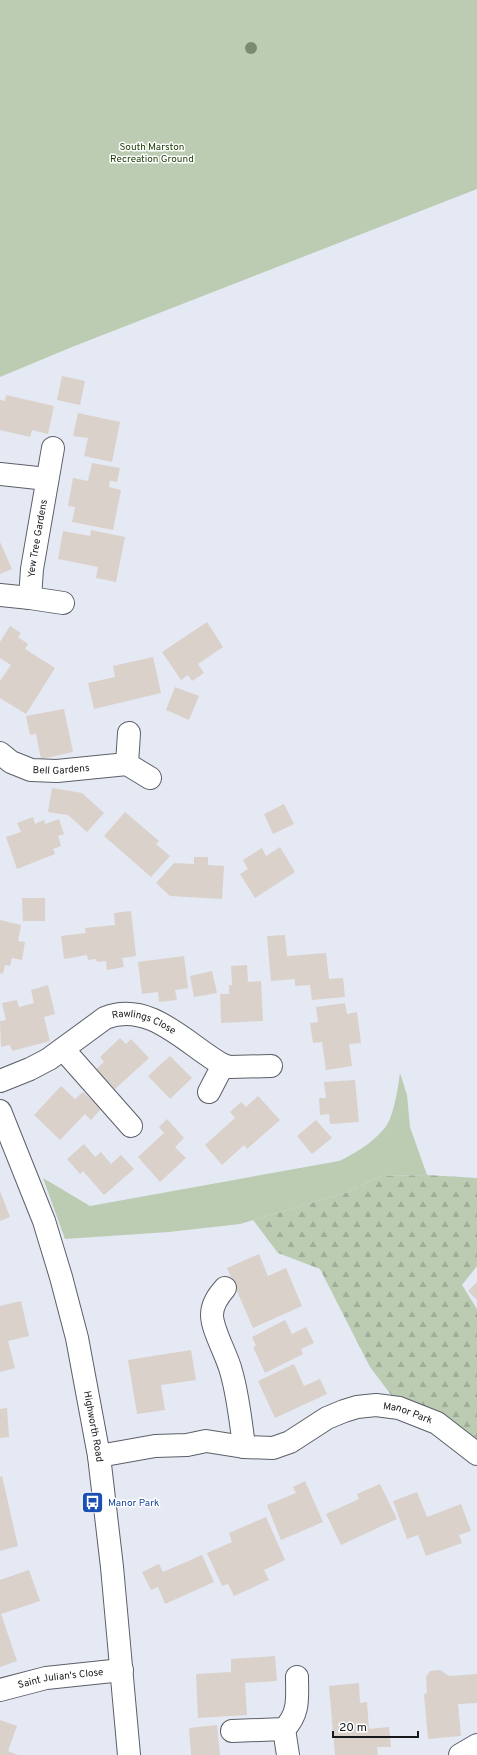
<svg xmlns="http://www.w3.org/2000/svg" width="477" height="1755" viewBox="0 0 477 1755" font-family="Overpass,sans-serif">
  <style>
    .green { fill: #bbccb3 }
    .forest { fill: url(#forest-firs) }
    .building { fill: #dad1ca }
    .lines { fill: none; stroke-linecap: round; stroke-linejoin: round }
    .minor-casing { stroke: #5c5f68; stroke-width: 24 }
    .minor { stroke: #fff; stroke-width: 22 }
    .tree { fill: #798c73 }
    .labels { text-anchor: middle; dominant-baseline: central; stroke-width: 3; stroke-linejoin: round; paint-order: stroke }
    .park-label { font-size: 10px; fill: #203f0a; stroke: #fff }
    .street-label { font-size: 10px; fill: #17181b; stroke: #fff }
    .transit-label { font-size: 10px; fill: #164399; stroke: #fff; text-anchor: start }
  </style>
  <defs>
    <pattern id="forest-firs" width="22" height="20" patternUnits="userSpaceOnUse"><rect width="22" height="20" fill="#bbccb3"/><path d="M5 1l3.5 6h-7zM16 11l3.5 6h-7z" fill="#a0ae99"/></pattern>
  </defs>
  <rect width="100%" height="100%" fill="#e5e9f3"/>
  <!-- green -->
  <g class="green">
    <polygon points="0,0 477,0 477,189 72,347 0,377"/>
    <path d="M400,1073l7,22 3,32 17,48 -46,1 -33,16 -108,32 -71,8 -104,7 -22,-61 47,28 249,-45c17,-8 33,-18 45,-32 10,-11 14,-42 16,-56z"/>
  </g>
  <!-- forest -->
  <polygon class="forest" points="427,1175 477,1178 477,1266 462,1285 477,1309 477,1441 395,1400 370,1367 320,1269 278,1253 253,1220 348,1192 381,1176"/>
  <!-- building -->
  <g class="building">
    <polygon points="62,376 85,381 80,405 57,400"/>
    <polygon points="6,395 54,406 48,434 32,430 30,437 0,430 0,400 5,401"/>
    <polygon points="78,413 120,422 112,462 84,456 88,438 73,436"/>
    <polygon points="92,463 120,468 117,482 110,481 109,487 121,490 113,530 72,522 75,507 68,506 73,478 88,481"/>
    <polygon points="91,530 125,537 116,582 96,578 98,567 58,559 63,531 90,536"/>
    <polygon points="0,542 12,569 0,574"/>
    <polygon points="207,622 223,647 198,664 204,673 192,681 188,675 181,680 162,652"/>
    <polygon points="10,626 21,633 18,637 28,644 25,649 55,668 26,714 0,698 0,681 11,665 0,658 0,642"/>
    <polygon points="153,657 161,693 94,709 88,683 115,677 113,666"/>
    <polygon points="175,687 199,696 189,720 166,710"/>
    <polygon points="64,709 73,752 41,759 36,734 30,735 26,716"/>
    <polygon points="52,788 82,793 104,813 87,832 68,815 48,812"/>
    <polygon points="284,804 294,824 273,834 264,814"/>
    <polygon points="125,812 159,841 156,844 170,856 151,877 104,836"/>
    <polygon points="33,817 35,824 44,820 45,824 59,819 64,834 58,836 61,846 53,849 55,854 17,869 6,837 21,832 17,823"/>
    <polygon points="280,847 295,872 255,898 240,874 248,869 243,860 262,848 266,856"/>
    <polygon points="194,857 208,857 208,865 224,866 222,899 170,896 156,883 174,863 194,864"/>
    <polygon points="22,898 45,898 45,921 23,921"/>
    <polygon points="131,911 136,956 122,958 124,967 107,970 106,961 97,962 96,959 88,960 87,955 64,959 61,936 86,933 85,928 115,925 114,913"/>
    <polygon points="0,920 21,925 18,941 25,942 22,960 12,958 10,966 5,965 3,974 0,973"/>
    <polygon points="285,935 287,956 326,953 329,979 343,978 345,997 312,1000 310,985 295,986 295,979 271,981 267,936"/>
    <polygon points="184,956 188,988 175,990 177,1000 159,1002 158,992 142,994 138,962"/>
    <polygon points="247,965 248,982 261,981 263,1021 221,1023 220,994 229,994 229,985 232,985 231,966"/>
    <polygon points="212,971 217,993 194,997 190,976"/>
    <polygon points="48,985 55,1014 44,1017 50,1041 12,1051 10,1045 1,1047 0,1021 6,1020 2,1003 17,1000 19,1007 34,1003 31,990"/>
    <polygon points="345,1003 347,1014 357,1012 361,1043 349,1044 352,1066 326,1070 322,1042 313,1043 310,1023 318,1022 316,1007"/>
    <polygon points="120,1038 126,1044 131,1039 149,1058 115,1089 96,1069 104,1062 100,1057"/>
    <polygon points="170,1056 192,1078 170,1099 148,1076"/>
    <polygon points="355,1080 359,1122 330,1124 329,1114 320,1115 319,1098 326,1098 324,1082"/>
    <polygon points="61,1086 75,1099 83,1092 101,1109 91,1120 85,1114 60,1140 34,1115"/>
    <polygon points="258,1096 280,1120 247,1149 244,1145 222,1165 205,1145 235,1118 230,1112 241,1102 246,1107"/>
    <polygon points="167,1119 184,1138 175,1147 186,1158 160,1182 138,1157 164,1133 159,1127"/>
    <polygon points="316,1120 332,1138 312,1154 297,1136"/>
    <polygon points="84,1144 95,1157 101,1152 111,1164 121,1155 134,1169 104,1195 83,1171 80,1174 67,1159"/>
    <polygon points="0,1191 10,1217 0,1221"/>
    <polygon points="259,1254 268,1276 286,1268 302,1306 253,1328 227,1268"/>
    <polygon points="477,1282 477,1300 468,1291"/>
    <polygon points="21,1301 29,1336 8,1341 15,1368 0,1372 0,1306"/>
    <polygon points="285,1320 292,1334 306,1327 314,1343 301,1349 303,1354 265,1373 253,1347 256,1346 252,1337"/>
    <polygon points="191,1350 196,1380 161,1385 165,1410 137,1414 128,1360"/>
    <polygon points="294,1364 304,1386 320,1379 327,1394 275,1418 258,1381"/>
    <polygon points="7,1408 9,1437 0,1438 0,1409"/>
    <polygon points="2,1476 18,1546 0,1551 0,1477"/>
    <polygon points="305,1481 323,1522 281,1540 267,1505 296,1493 293,1487"/>
    <polygon points="380,1484 397,1519 341,1545 326,1514 359,1499 357,1494"/>
    <polygon points="417,1492 427,1517 461,1504 471,1531 459,1535 462,1543 426,1556 418,1535 407,1539 393,1501"/>
    <polygon points="266,1517 285,1560 264,1570 269,1580 234,1596 228,1584 222,1586 207,1553 232,1542 229,1533"/>
    <polygon points="202,1555 214,1582 165,1604 158,1587 151,1590 142,1572 159,1564 163,1572"/>
    <polygon points="29,1570 40,1601 1,1614 17,1661 0,1667 0,1580"/>
    <polygon points="275,1656 277,1681 245,1683 247,1715 198,1718 196,1674 231,1672 231,1659"/>
    <polygon points="440,1670 449,1676 477,1674 477,1703 458,1704 461,1736 428,1739 424,1694 427,1693 426,1677 430,1671"/>
    <polygon points="359,1683 360,1703 367,1702 369,1729 389,1727 391,1747 377,1747 378,1755 335,1755 329,1686"/>
    <polygon points="0,1720 17,1726 8,1751 18,1755 0,1755"/>
    <polygon points="217,1725 220,1755 191,1755 189,1728"/>
  </g>
  <g class="lines">
    <defs>
      <g id="minor">
        <polyline points="0,474 47,479"/>
        <polyline points="0,595 30,598 63,603"/>
        <path id="s1" d="M30,598l2,-29 21,-121"/>
        <path id="s2" d="M0,753l11,9 20,8 26,1 70,-7 23,14"/>
        <polyline points="127,764 129,733"/>
        <polyline points="63,1049 131,1126"/>
        <polyline points="223,1065 230,1067 271,1066"/>
        <path id="s3" d="M0,1081l30,-12 19,-10 56,-41c45,-18 82,27 118,47l-14,27"/>
        <path id="s4" d="M0,1111l44,110 17,56 16,61 22,118 13,111 17,188"/>
        <path d="M225,1288c-7,8 -13,16 -13,27 0,15 15,40 19,56 7,24 10,51 13,76"/>
        <path id="s5" d="M99,1456l56,-10 32,-1 19,-4 38,6 29,1 17,-6 37,-24 17,-7 13,-4 19,-2 23,3 38,15 40,31"/>
        <path id="s6" d="M0,1690l46,-12 76,-8"/>
        <polyline points="284,1729 288,1755"/>
        <path d="M232,1731l52,-2c16,-16 13,-32 13,-52"/>
        <polyline points="460,1755 477,1745"/>
      </g>
    </defs>
    <!-- minor casing -->
    <use href="#minor" class="minor-casing"/>
    <!-- minor -->
    <use href="#minor" class="minor"/>
  </g>
  <!-- trees -->
  <circle class="tree" cx="251" cy="48" r="6"/>
  <!-- icons -->
  <defs>
    <symbol id="bus-square" viewBox="-11 -11 22 22"><rect x="-9" y="-9" width="18" height="18" rx="4" fill="#1a4fb4" stroke="#fff"/><path d="M-5-6H5V4H4V6H2V4H-2V6H-4V4H-5ZM-3.5-4V0h7V-4ZM-3.5 1.2v1.5H-2V1.2ZM2 1.2v1.5H3.5V1.2Z" fill="#fff"/></symbol>
  </defs>
  <g fill-rule="evenodd">
    <use href="#bus-square" x="80" y="1490" width="25" height="25"/>
  </g>
  <g class="labels">
    <!-- park labels -->
    <g class="park-label">
      <text x="152" y="147">South Marston<tspan x="152" dy="12">Recreation Ground</tspan></text>
    </g>
    <!-- street labels -->
    <g class="street-label">
      <text stroke="none"><textPath href="#s1" startOffset="60">Yew Tree Gardens</textPath></text>
      <text stroke="none"><textPath href="#s2" startOffset="66">Bell Gardens</textPath></text>
      <text stroke="none"><textPath href="#s3" startOffset="164">Rawlings Close</textPath></text>
      <text stroke="none"><textPath href="#s5" startOffset="322">Manor Park</textPath></text>
      <text stroke="none"><textPath href="#s4" startOffset="330">Highworth Road</textPath></text>
      <text stroke="none"><textPath href="#s6" startOffset="62">Saint Julian's Close</textPath></text>
    </g>
    <!-- transit labels -->
    <g class="transit-label">
      <text x="108" y="1503">Manor Park</text>
    </g>
  </g>
  <!-- scale -->
  <path d="M333 1731v6h85v-6" fill="none" stroke="#17181b" stroke-width="2"/>
  <text x="339" y="1731" font-size="12" fill="#17181b" stroke="#ffffff" stroke-width="3" paint-order="stroke">20 m</text>
</svg>
